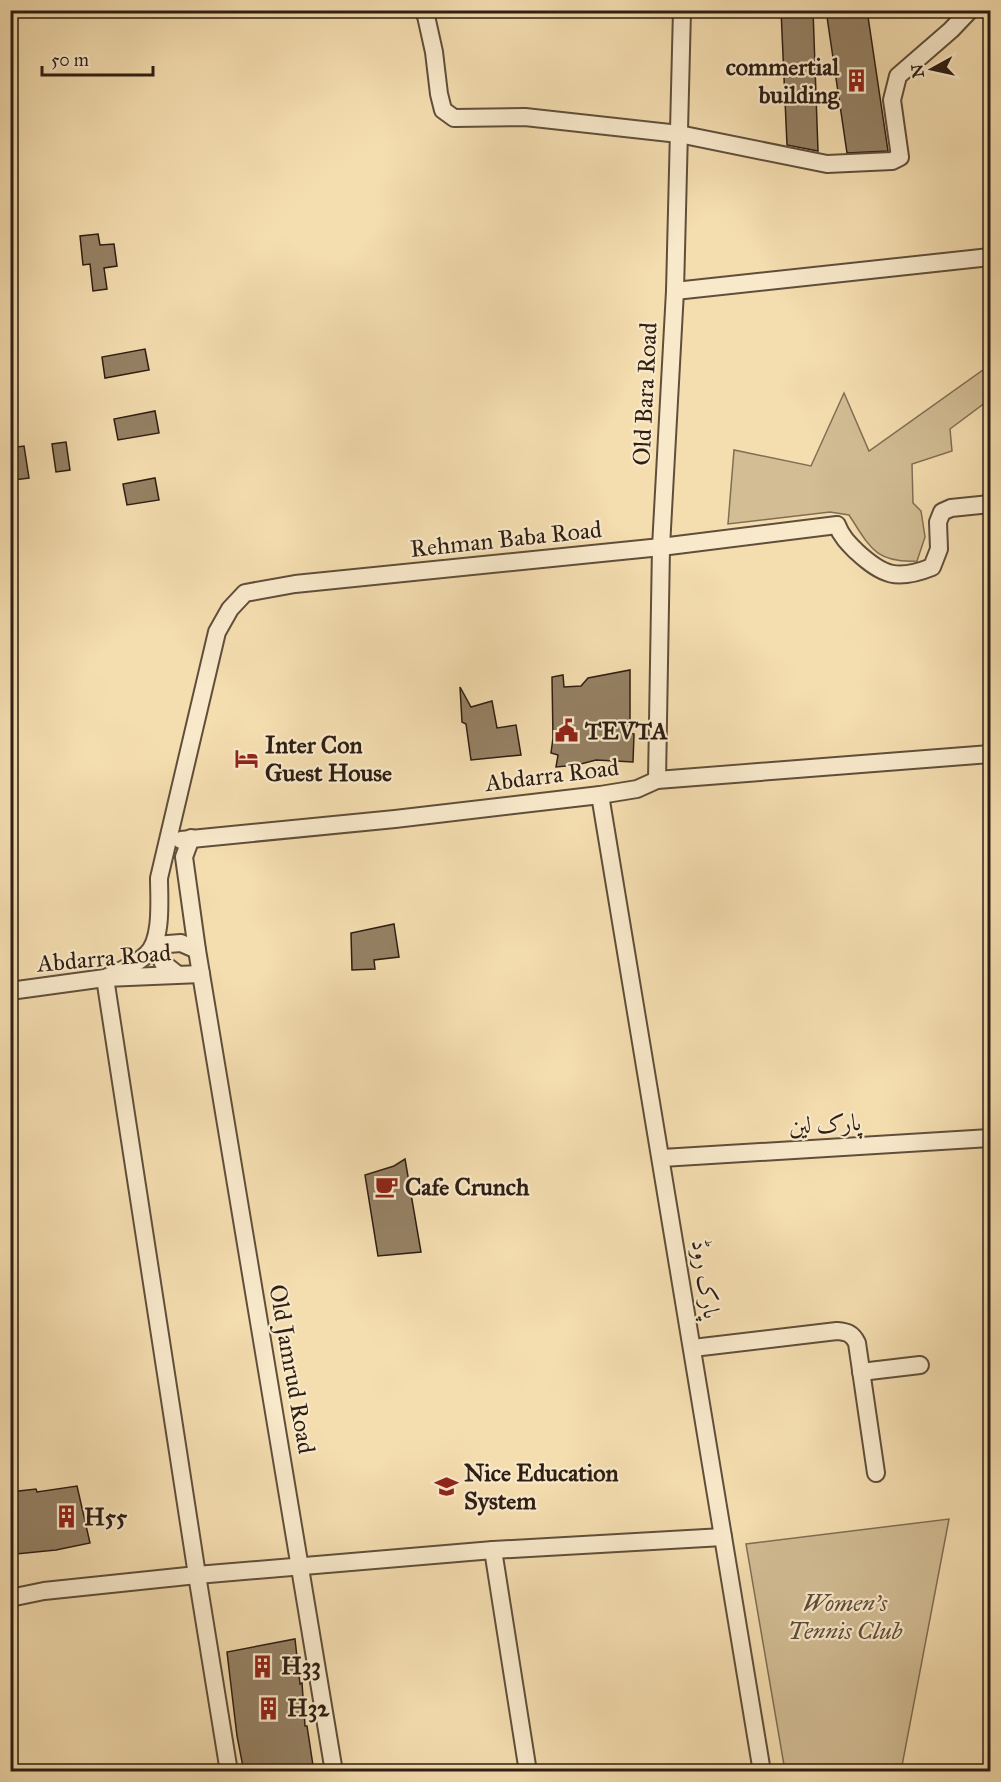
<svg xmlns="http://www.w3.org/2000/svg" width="1001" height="1782" viewBox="0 0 1001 1782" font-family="'IM FELL Great Primer',Amiri,serif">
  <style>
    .green { fill: #d2bd94; stroke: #806e54; stroke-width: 1.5 }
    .building { fill: #958164; stroke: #2e1e13; stroke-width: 1.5 }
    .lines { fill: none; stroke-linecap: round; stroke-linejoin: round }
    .minor-casing { stroke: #604e3a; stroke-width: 20 }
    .minor { stroke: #f8e9cb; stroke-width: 16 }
    .labels { text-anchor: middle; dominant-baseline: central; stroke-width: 4.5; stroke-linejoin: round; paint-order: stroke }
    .poi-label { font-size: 24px; font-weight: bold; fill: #2e1e13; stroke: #f8e9cb; text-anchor: start }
    .street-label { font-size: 24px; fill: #2e1e13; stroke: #f8e9cb }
    .park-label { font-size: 24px; font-style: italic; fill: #5f4e3a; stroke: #f8e9cb }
  </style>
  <rect width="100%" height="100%" fill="#f4ddaf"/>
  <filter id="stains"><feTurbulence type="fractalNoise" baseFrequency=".00333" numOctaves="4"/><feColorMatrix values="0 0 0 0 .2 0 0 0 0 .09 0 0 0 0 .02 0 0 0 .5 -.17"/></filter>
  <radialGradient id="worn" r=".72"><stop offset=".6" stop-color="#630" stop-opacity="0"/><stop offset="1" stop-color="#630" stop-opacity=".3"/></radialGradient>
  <!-- green -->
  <g class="green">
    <path d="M990,365v34l-40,30 2,22 -40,13 1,39 8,8 4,26 -8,24c-42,2 -47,-14 -68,-46l-19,-3 -102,12 6,-74 77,16 33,-73 25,58z"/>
    <polygon points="949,1519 901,1771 785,1771 746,1544"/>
  </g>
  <!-- building -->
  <g class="building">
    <polygon points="781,10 813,10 818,151 787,145"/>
    <polygon points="826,10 867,10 888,151 847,153"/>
    <polygon points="98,234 100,245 114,244 117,266 104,268 107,289 93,291 90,264 83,265 80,236"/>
    <polygon points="145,349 149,370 105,378 102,357"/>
    <polygon points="155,411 159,433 118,440 114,419"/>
    <polygon points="66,442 70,470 56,472 52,444"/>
    <polygon points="24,446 29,478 14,480 10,448"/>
    <polygon points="155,478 159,500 127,505 123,484"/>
    <polygon points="630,670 630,733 634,734 633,762 596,760 577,765 556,767 558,755 551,753 553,738 552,677 563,675 564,687 581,686 588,678"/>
    <polygon points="460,687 471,707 492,701 497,728 516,725 521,755 471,760 466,724 462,722"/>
    <polygon points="394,924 399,957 374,960 375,969 352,970 351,933"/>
    <polygon points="405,1159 421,1252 378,1256 365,1175 394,1166"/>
    <polygon points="77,1486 90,1543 56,1550 16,1554 10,1526 10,1492 36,1489 37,1492"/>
    <polygon points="295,1639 300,1684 302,1683 305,1726 307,1726 314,1772 244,1772 237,1736 227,1652"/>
  </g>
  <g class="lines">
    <defs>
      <g id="minor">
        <polyline points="422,10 426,16 434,52 439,94 443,110 454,118 525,117 679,134 827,164 892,161 900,157 892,100 898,76 951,30 970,10"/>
        <polyline points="675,291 990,257"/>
        <polyline points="657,780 661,547 675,291 682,10"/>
        <polyline points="600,795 762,1772"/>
        <polyline points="191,838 184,857 197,950 334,1772"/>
        <polyline points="181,840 395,819 600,795 637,789 657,780 990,754"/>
        <polyline points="177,974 163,963 155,945 181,943 197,950"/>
        <polyline points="10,991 105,978 201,974"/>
        <polyline points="662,1158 990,1138"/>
        <path d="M693,1348l144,-17c10,1 15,2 20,12l19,130"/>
        <polyline points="861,1372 920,1365"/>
        <polyline points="493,1550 528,1772"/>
        <polyline points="10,1598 44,1591 197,1575 493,1550 723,1537"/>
        <path d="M229,1772l-32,-197 -92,-597c14,-6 30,-13 41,-23 17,-14 13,-56 13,-77l58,-246 13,-23 15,-16 50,-9 366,-37 176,-22c4,11 11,18 19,26 27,25 41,30 76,16l7,-18 -1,-27 4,-10 9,-4 39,-4"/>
      </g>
    </defs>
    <!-- minor casing -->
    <use href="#minor" class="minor-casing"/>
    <!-- minor -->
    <use href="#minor" class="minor"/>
  </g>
  <!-- icons -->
  <defs>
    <symbol id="building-bare" viewBox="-9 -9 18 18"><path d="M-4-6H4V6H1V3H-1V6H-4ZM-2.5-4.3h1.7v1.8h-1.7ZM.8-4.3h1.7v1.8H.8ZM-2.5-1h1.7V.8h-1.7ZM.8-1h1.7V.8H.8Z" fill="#8f2418" stroke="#f8e9cb" stroke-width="2.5" paint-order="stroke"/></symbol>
    <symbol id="civic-bare" viewBox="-9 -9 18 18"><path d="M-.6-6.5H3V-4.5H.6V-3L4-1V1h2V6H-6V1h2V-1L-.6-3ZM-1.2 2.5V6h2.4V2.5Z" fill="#8f2418" stroke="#f8e9cb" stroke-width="2.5" paint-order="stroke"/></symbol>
    <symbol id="hotel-bare" viewBox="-9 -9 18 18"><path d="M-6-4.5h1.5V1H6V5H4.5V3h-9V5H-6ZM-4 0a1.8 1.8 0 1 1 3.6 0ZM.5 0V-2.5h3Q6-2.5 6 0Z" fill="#8f2418" stroke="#f8e9cb" stroke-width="2.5" paint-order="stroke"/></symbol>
    <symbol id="cafe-bare" viewBox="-9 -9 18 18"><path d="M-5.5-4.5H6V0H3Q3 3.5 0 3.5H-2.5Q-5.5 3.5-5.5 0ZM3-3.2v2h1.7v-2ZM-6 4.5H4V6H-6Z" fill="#8f2418" stroke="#f8e9cb" stroke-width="2.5" paint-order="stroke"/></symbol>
    <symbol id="school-bare" viewBox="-9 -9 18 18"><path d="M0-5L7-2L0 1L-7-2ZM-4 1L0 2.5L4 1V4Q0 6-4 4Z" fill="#8f2418" stroke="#f8e9cb" stroke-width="2.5" paint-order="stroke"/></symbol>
  </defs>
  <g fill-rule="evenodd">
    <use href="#building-bare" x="840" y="64" width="33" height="33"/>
    <use href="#civic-bare" x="550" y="714" width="33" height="33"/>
    <use href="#hotel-bare" x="230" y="742" width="33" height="33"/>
    <use href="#cafe-bare" x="370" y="1170" width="33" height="33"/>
    <use href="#school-bare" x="430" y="1470" width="33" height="33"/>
    <use href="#building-bare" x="50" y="1500" width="33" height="33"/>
    <use href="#building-bare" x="246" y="1650" width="33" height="33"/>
    <use href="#building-bare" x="252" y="1692" width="33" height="33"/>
  </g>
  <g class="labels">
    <!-- poi labels -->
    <g class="poi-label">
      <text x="839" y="67" text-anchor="end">commertial<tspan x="839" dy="28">building</tspan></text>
      <text x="585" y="731">TEVTA</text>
      <text x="265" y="745">Inter Con<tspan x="265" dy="28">Guest House</tspan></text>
      <text x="405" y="1187">Cafe Crunch</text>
      <text x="464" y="1473">Nice Education<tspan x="464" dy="28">System</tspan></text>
      <text x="84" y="1517">H55</text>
      <text x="281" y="1666">H33</text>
      <text x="287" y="1708">H32</text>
    </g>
    <!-- street labels -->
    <g class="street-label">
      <text transform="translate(645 394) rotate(-87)">Old Bara Road</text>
      <text transform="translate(506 539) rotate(-6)">Rehman Baba Road</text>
      <text transform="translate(552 775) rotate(-7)">Abdarra Road</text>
      <text transform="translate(104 958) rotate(-5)">Abdarra Road</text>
      <text transform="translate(825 1124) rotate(-3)">پارک لین</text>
      <text transform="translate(706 1279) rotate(81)">پارک روڈ</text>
      <text transform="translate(292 1369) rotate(80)">Old Jamrud Road</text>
    </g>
    <!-- park labels -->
    <g class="park-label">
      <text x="845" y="1603">Women's<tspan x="845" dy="28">Tennis Club</tspan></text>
    </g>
  </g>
  <!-- margin -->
  <rect width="1001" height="1782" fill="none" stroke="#f4ddaf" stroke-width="36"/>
  <rect x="12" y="12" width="977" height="1758" fill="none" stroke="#2e1e13" stroke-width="3"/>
  <rect x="18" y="18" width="965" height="1746" fill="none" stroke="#2e1e13" stroke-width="1.5"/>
  <!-- north arrow -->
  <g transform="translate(932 69) rotate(262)" stroke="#f8e9cb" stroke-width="4.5" paint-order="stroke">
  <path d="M0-4.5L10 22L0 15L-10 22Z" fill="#2e1e13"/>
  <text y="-9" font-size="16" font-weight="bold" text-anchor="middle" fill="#2e1e13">N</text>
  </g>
  <!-- scale -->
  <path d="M42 66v9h111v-9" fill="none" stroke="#2e1e13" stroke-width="3"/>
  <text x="51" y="66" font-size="18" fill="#2e1e13" stroke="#f8e9cb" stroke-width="4.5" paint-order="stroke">50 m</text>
  <rect width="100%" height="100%" filter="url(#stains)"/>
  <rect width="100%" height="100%" fill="url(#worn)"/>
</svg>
